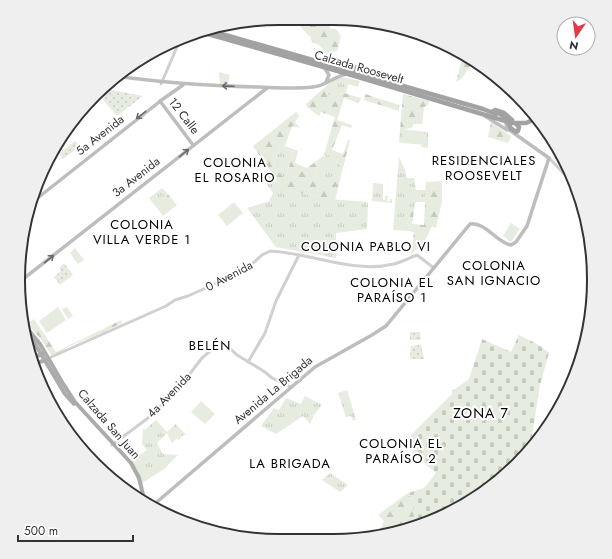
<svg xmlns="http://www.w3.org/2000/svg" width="612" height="559" viewBox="0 0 612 559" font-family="Jost,sans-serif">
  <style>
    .grass { fill: url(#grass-tufts) }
    .forest { fill: url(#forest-firs); fill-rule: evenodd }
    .cemetery { fill: url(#cemetery-stones) }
    .park { fill: url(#park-dots) }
    .pitch { fill: #e6ecdf }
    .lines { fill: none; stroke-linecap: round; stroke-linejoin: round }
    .stream { stroke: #cfe2ee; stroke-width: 1 }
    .tertiary { stroke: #d0d0d0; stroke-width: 3 }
    .secondary { stroke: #bdbdbd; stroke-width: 3.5 }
    .primary { stroke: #ababab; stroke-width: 4 }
    .trunk { stroke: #a2a2a2; stroke-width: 4.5 }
    .trunk-bridge { stroke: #a2a2a2; stroke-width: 4.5 }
    .oneway { stroke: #6a6a6a }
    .labels { text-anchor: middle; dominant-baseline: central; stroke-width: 4; stroke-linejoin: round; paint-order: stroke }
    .street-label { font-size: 12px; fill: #333; stroke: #fff }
    .neighbourhood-label { font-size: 13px; letter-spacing: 1px; fill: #000; stroke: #fff }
    .quarter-label { font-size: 14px; letter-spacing: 1px; fill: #000; stroke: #fff }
    .rim { fill: none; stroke: #333; stroke-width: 2 }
  </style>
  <defs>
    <pattern id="grass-tufts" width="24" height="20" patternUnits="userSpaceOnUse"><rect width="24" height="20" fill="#e6ecdf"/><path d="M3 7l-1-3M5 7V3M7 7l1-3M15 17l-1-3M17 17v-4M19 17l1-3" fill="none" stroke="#c6cbc0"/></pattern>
    <pattern id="forest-firs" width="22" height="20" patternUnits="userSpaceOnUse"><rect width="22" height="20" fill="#e6ecdf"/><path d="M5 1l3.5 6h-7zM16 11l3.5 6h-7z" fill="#c6cbc0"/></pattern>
    <pattern id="cemetery-stones" width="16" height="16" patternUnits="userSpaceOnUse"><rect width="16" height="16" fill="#e6ecdf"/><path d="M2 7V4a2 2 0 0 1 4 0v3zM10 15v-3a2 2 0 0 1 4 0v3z" fill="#c6cbc0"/></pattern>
    <pattern id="park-dots" width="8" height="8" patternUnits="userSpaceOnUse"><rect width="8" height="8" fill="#e6ecdf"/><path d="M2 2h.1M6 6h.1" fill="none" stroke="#c6cbc0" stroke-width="1.8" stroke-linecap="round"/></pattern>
  </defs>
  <rect width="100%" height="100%" fill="#fff"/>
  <!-- grass -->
  <g class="grass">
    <polygon points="342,77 360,81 358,87 348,84 346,93 328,95 324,88 335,79"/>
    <polygon points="400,129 428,132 428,148 421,147 422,144 426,144 404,132 402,143 399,142"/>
    <polygon points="280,147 294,152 285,179 273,166"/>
    <polygon points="327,154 341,166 338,178 330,188 314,176 322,162 322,157"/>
    <path d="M399,157l6,13 2,8h7l2,12h10l-1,12h-9c-2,7 -7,14 -9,22l3,2 -1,5 -16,-1z"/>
    <polygon points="272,172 284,190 330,199 368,202 367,229 336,233 336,258 276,247 247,208 269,201 273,193 263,179"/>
    <polygon points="373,183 383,184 383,200 385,200 385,196 388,196 387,201 390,201 390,199 392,199 392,203 372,201"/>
    <path d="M162,188l4,4c-7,10 -2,12 -6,20l-11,-14z"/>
    <polygon points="347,390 356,419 353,421 351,416 346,417 338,393"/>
    <polygon points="305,396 322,405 314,415 310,424 303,416 276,434 261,426 274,408 279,410 286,398 301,404"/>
    <polygon points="156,420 167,432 176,424 185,434 178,440 177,438 172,443 167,433 157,443 163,454 178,455 164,469 142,483 131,461 147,450 142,444 143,428 145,430"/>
    <polygon points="330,473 348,485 340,492 322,480"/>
  </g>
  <!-- forest -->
  <g class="forest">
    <polygon points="294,19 329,20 328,24 331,29 336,29 341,36 337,51 326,53 319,45 312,42 310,36 308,35"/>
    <path d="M465,55l11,6c-9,5 -10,17 -20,21l5,-19z"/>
    <polygon points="219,72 230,75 228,83 220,84"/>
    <path d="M324,88l4,7 16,-2 17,5 -2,5 -15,-5 -7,22 15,5 -1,3 -9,-3 -10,25 11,4 5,-14h2l-15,60 -51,-10 -31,-44 43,-34 3,4 -4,6 5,6 -8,-2 -7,20 13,5 -3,12 12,5 15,-11v5l-8,14 16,12 8,-10 3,-12 -14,-12 -3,1 11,-38 -14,-5 -2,4 -12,-9 -1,-3zM280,147l14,5 -9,27 -12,-13z"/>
    <polygon points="365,94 399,105 399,111 364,100"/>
    <polygon points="403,94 429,101 428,105 424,107 422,124 413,124 412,128 400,130"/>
    <polygon points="491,122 511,136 508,143 488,137"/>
    <path d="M442,181v20l-6,27 -4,-2c-6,13 -8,20 -21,27l3,-21 -5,-1 1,-5 -3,-2 4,-11 4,-8 -3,19 12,1 2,-43z"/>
    <path d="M166,192l11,13 -14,11 -3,-4c4,-8 -1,-10 6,-20z"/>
    <polygon points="34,319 56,352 121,320 122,323 102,333 69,346 64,350 52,356 39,337 27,324"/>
    <path d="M408,493l5,9 1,15 6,8 -10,3 -7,-1c-6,7 -24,13 -32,7l2,-5 2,2 7,-4 2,-6 -6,-6z"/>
  </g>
  <!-- cemetery -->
  <polygon class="cemetery" points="519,335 539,345 549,353 540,385 530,449 518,464 478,497 433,521 420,525 414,517 413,502 408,493 424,488 436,473 426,465 416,453 412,453 411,435 452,394 452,391 469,379 482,339 511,352"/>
  <!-- park -->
  <g class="park">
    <polygon points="106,89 143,96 117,116 103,100"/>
    <polygon points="75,141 80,146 63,159 59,153"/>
    <polygon points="64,263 73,275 60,285 54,277 61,271 59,268"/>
    <polygon points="410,332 420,332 421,340 410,340"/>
    <polygon points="421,345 424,359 411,359 410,356 411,346"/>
  </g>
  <!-- pitch -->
  <g class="pitch">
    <polygon points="404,132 426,134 426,145 402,143"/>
    <polygon points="234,202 243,213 227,226 218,215"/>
    <polygon points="511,223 520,229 511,242 503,236"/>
    <polygon points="75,248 84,260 78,264 70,253"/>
    <polygon points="58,307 66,320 47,333 39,321"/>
    <polygon points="67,307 73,316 68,319 62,309"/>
    <polygon points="201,401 215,414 205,424 191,412"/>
  </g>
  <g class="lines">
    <!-- stream -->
    <polyline class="stream" points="395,529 398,527 412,527"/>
    <!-- tertiary -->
    <g class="tertiary">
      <polyline points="161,84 180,40"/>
      <polyline points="549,158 568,178 575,183"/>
      <path d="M49,358l117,-52 9,-6 13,-4 40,-18 23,-13 11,-10 8,-4c42,2 82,23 124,13 8,-2 15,-6 23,-9l17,13"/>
      <polyline points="248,362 265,333 276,301 299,255"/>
      <polyline points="112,445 152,415 188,376 202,358 222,341 237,355 265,372 272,378 291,387"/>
    </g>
    <!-- secondary -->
    <g class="secondary">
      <polyline points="324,67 329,75 326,82"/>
      <path d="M116,76c47,7 95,10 143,11 18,1 36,2 54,0 13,-1 21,-11 34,-13"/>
      <polyline points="160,101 193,145"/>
      <polyline points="485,116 507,130"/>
      <polyline points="30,204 163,99 183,85"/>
      <polyline points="18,283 267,88"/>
      <path d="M151,507l164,-140 57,-32 14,-9 84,-102c14,-3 29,20 41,21l5,-3 11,-16 22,-68 -41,-29 -2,-5 5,-1"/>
    </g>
    <!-- primary -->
    <g class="primary">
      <polyline points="22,322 40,344 62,382 75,402 131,463 139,478 145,503"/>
      <polyline points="29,334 65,394 74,404"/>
      <polyline points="31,358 43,354"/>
      <polyline points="33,364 46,360"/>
    </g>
    <!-- trunk -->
    <g class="trunk">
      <polyline points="208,30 483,109 496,114"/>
      <polyline points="201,32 348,74 512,123 526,123 535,119"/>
      <path d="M329,63c16,0 28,3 40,12"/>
      <polyline points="495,110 504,113 512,120"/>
      <polyline points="512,129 516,132 518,131 519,127 516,124"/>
    </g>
    <!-- trunk-bridge -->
    <path class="trunk-bridge" d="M493,111c11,4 14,7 18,18"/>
  </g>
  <!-- one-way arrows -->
  <defs><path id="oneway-shaft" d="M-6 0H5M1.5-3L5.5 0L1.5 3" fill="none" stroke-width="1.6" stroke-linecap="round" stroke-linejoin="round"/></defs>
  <g class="oneway">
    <use href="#oneway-shaft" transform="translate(228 86) rotate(-178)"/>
    <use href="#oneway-shaft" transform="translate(141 115) rotate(142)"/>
    <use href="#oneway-shaft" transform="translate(184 153) rotate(-39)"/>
    <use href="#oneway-shaft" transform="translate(49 259) rotate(-39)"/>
  </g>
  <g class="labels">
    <!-- street labels -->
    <g class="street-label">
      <text transform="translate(359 67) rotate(16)">Calzada Roosevelt</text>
      <text transform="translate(184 116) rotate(52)">12 Calle</text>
      <text transform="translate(100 135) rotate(-38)">5a Avenida</text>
      <text transform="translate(136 177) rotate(-38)">3a Avenida</text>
      <text transform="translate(229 276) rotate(-28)">0 Avenida</text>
      <text transform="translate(273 390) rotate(-40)">Avenida La Brigada</text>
      <text transform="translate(169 395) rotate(-46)">4a Avenida</text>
      <text transform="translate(109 424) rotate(49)">Calzada San Juan</text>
    </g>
    <!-- neighbourhood labels -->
    <g class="neighbourhood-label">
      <text x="484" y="160">RESIDENCIALES<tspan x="484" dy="15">ROOSEVELT</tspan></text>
      <text x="235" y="162">COLONIA<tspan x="235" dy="15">EL ROSARIO</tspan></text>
      <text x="142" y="224">COLONIA<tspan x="142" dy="15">VILLA VERDE 1</tspan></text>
      <text x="366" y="246">COLONIA PABLO VI</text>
      <text x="494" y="265">COLONIA<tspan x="494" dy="15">SAN IGNACIO</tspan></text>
      <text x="392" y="282">COLONIA EL<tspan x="392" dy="15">PARAÍSO 1</tspan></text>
      <text x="210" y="345">BELÉN</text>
      <text x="401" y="443">COLONIA EL<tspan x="401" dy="15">PARAÍSO 2</tspan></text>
      <text x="290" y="463">LA BRIGADA</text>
    </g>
    <!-- quarter labels -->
    <g class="quarter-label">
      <text x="481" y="413">ZONA 7</text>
    </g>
  </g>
  <!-- crop -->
  <path d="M0 0H612V559H0ZM279 25H333A254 254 0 0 1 587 279V280A254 254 0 0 1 333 534H279A254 254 0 0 1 25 280V279A254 254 0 0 1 279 25Z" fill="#efefef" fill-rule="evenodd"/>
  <path class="rim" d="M279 25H333A254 254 0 0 1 587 279V280A254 254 0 0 1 333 534H279A254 254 0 0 1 25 280V279A254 254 0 0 1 279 25Z"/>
  <!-- north arrow -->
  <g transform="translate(576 36) rotate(193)"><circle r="19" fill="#ffffff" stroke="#adadad"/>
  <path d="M0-3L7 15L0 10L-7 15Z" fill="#e63946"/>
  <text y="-6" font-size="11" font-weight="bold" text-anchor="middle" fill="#333333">N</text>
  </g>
  <!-- scale -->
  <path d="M18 535v6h115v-6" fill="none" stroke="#333333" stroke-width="2"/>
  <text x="24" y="535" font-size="12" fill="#333333" stroke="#ffffff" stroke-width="3" paint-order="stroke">500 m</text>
</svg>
